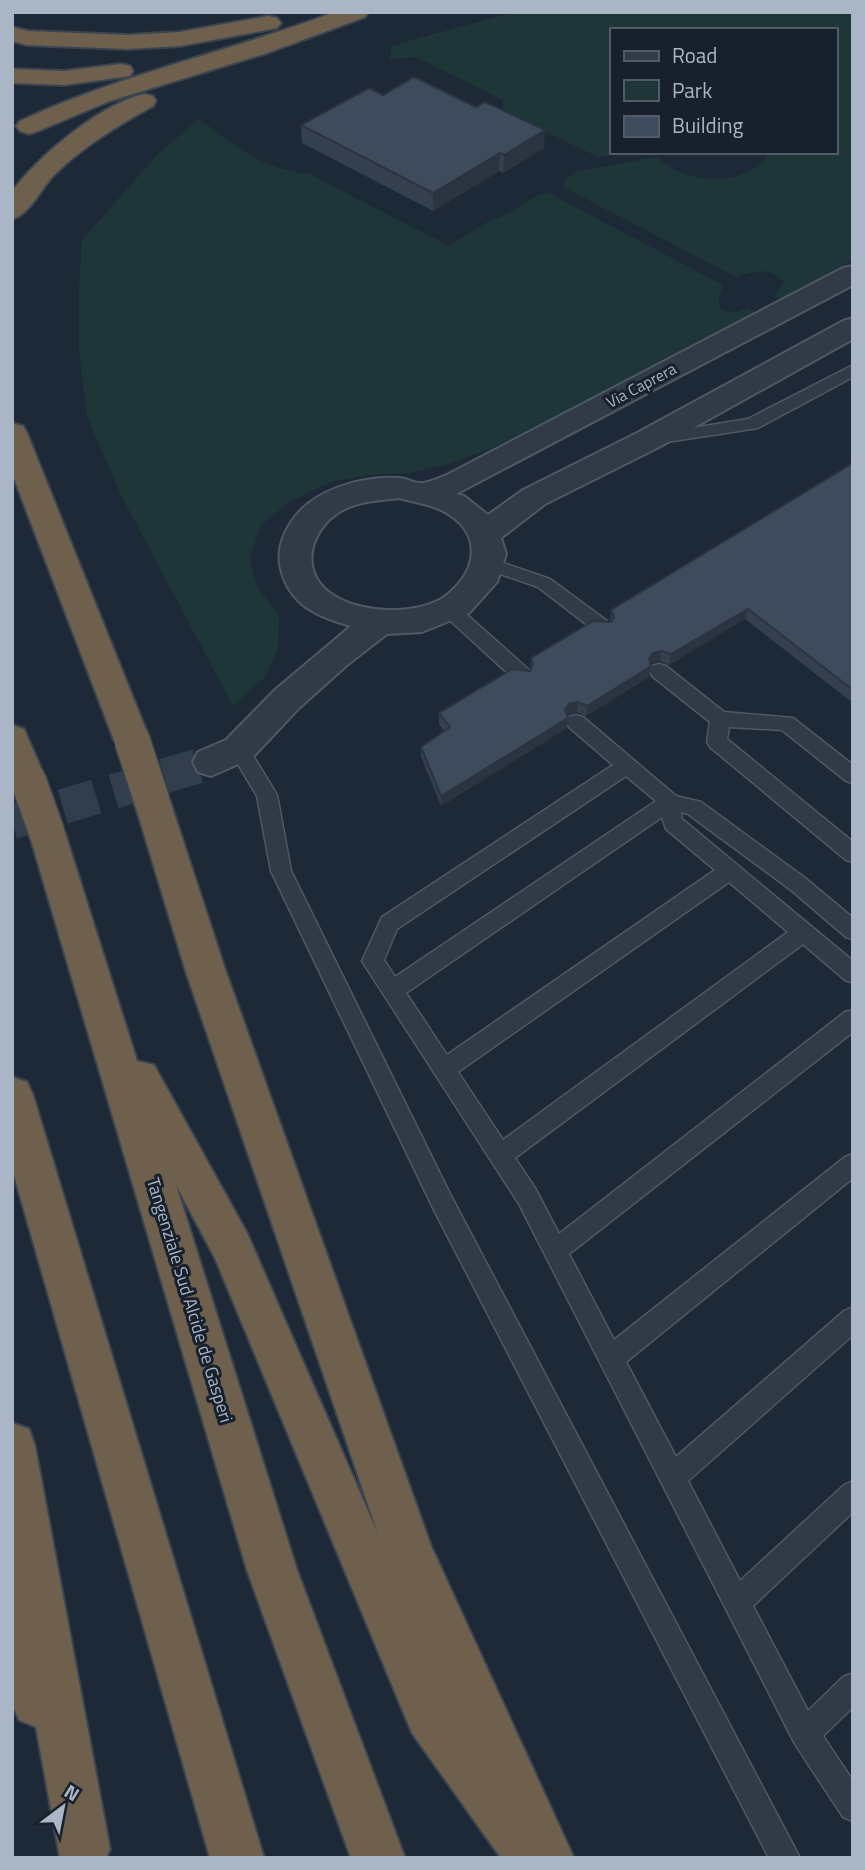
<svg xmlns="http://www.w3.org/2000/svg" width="865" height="1870" viewBox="0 0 865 1870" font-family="'Titillium Web',sans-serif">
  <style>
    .green { fill: #1f3638 }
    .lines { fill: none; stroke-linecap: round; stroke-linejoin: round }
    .street-tunnel { stroke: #323e4c; stroke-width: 35; stroke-dasharray: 35 18; stroke-linecap: butt }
    .lane-casing { stroke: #4e5866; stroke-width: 3 }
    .street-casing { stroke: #4e5866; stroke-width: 4 }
    .highway-casing { stroke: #3b4552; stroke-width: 4 }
    .lane { fill: #313b47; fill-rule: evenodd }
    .street { fill: #313b47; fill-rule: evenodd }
    .highway { fill: #6e604d; fill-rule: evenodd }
    .highway-bridge-casing { stroke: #3b4552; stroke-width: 38; stroke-linecap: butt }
    .highway-bridge { stroke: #6e604d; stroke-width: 35 }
    .wall { fill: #35404f }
    .shaded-wall { fill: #2b3440 }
    .building { fill: #3e4b5c; stroke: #2b3440; stroke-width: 2 }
    .labels { text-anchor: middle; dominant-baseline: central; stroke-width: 6; stroke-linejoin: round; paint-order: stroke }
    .far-street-label { font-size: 16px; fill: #aab5c5; stroke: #17202c }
    .street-label { font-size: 18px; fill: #aab5c5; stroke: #17202c }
  </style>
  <rect width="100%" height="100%" fill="#1d2937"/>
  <!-- green -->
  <g class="green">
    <path d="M514,12h339v248l-72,40 -7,-4 10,-14c-16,-15 -28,-12 -48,-5l-173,-90 2,-7 13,-9 79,-14c28,29 91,32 113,-5h65v-122h-224v122h17l-30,5 -95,-46v-11l-88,-43 -25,2 1,-13z"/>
    <path d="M201,117l1,4c36,27 60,48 107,53l140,72 40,-25 22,-9 19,-13 17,-7 176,93 -4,12 1,12 14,4 15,-5 7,6 -262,133 -42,16 -42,10 -41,2 -36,6 -44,21 -29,24 -10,33 6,26 23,31 -1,31 -12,29 -33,30 -111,-209 -35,-80 -8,-66v-64l3,-47 75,-85z"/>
  </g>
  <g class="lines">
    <!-- street-tunnel -->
    <polyline class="street-tunnel" points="12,822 211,762"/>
    <defs>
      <g id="lane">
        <polygon points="853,365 853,377 758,428 654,444 646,439 654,434 748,419"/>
        <polygon points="489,558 550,579 607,621 610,626 607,631 595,631 538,587 483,568 480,564 483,560"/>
        <polygon points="450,604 456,605 528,669 530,674 528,679 514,679 444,615 441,610 444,605"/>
        <polygon points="659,664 666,666 724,712 793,718 853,765 853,783 846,781 782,730 729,727 727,739 853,842 853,862 846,860 710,747 707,742 710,722 652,676 650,671 652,666"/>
        <path d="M576,715l7,2 93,79 25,6 104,76 48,40v21l-7,-2 -55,-47 -103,-76 -7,-2 1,7 171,142v22l-8,-3 -42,-36 -288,214 20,30 24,46 286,-222 8,-2v22l-284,222 45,86 231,-183 8,-3v24l-227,184 50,95 168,-146 9,-4v28l-165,146 52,100 104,-96 9,-4v31l-100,94 55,105 35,-34 10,-4v34l-30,29 30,45v40l-10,-4 -48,-73 -276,-540 -157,-243 20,-44 231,-152 -44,-38 -3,-5 3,-5zM626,776l30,25 -261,176 -11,-17 13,-31zM662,817l4,12 49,41 -268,185 -41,-62zM729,882l59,50 -285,208 -45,-68z"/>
        <polygon points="239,742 246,744 277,795 291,871 450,1194 800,1858 769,1858 434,1210 271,871 257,796 229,749 232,744"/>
      </g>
      <path id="street" d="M853,266v19l-397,209 8,2 24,19 35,-25 114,-57 206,-112 10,-3v21l-194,108 -114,57 -44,34 5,16 -9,28 -28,31 -47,19 -35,2 -40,31 -48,43 -47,50 -41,18 -13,-4 -5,-10 5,-10 28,-12 49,-50 76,-64c-32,-9 -61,-20 -70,-57 -4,-16 0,-31 9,-45 20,-34 71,-48 109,-46 7,0 14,5 20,5 8,1 19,-5 26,-7l398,-208zM399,498c14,4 30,6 42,12 41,20 39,58 6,85 -14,11 -33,14 -51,15 -21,1 -48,-4 -66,-17 -34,-25 -17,-70 17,-85 16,-7 35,-8 52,-10z"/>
      <g id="highway">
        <path d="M335,12h33l-3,5 -98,36 -157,48 -72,30 -9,3 -9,-3 -4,-5 4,-5c101,-47 211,-70 315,-109z"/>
        <polygon points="269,16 277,18 281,23 277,28 180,46 128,49 27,45 12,41 12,27 28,31 128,35 180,32"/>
        <polygon points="121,64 130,66 133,71 130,76 64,85 12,83 12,69 64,71"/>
        <path d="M144,94l9,2 3,5 -3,5c-36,20 -71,41 -100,70 -12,13 -24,39 -41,43v-27c26,-36 89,-88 132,-98z"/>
        <polygon points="12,423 23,426 27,433 150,740 144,749 132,753 120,749 114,740 12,473"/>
        <polygon points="12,725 24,729 46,780 41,790 28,794 15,790 12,784"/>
        <polygon points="152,787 165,791 170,801 226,972 431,1546 574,1858 501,1858 412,1733 215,1258 176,1185 297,1570 405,1858 351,1858 247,1570 29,833 34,823 47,819 60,823 65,833 137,1061 154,1065 247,1233 378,1534 186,972 134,801 139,791"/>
        <polygon points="12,1077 27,1082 33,1095 264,1858 210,1858 12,1168"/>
        <polygon points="12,1423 29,1429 35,1446 110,1849 106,1858 60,1858 36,1727 19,1720 12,1704 12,1599 14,1600"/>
      </g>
    </defs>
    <!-- lane casing -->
    <use href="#lane" class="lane-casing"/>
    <!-- street casing -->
    <use href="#street" class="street-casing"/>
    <!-- highway casing -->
    <use href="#highway" class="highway-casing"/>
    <!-- lane -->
    <use href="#lane" class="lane"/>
    <!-- street -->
    <use href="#street" class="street"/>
    <!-- highway -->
    <use href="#highway" class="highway"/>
    <defs>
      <g id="highway-bridge">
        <polyline points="132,740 152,801"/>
        <polyline points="28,780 47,833"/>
      </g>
    </defs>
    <!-- highway-bridge casing -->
    <use href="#highway-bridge" class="highway-bridge-casing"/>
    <!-- highway-bridge -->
    <use href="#highway-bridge" class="highway-bridge"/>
  </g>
  <!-- wall -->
  <g class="wall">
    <polygon points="383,95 476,107 544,148 503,173 499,171 433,211 302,143 301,125"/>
    <polygon points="853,463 853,703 745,619 669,665 660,661 651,663 649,677 586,716 577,712 568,714 567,716 567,728 441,806 421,757 421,747 444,731 439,724 439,713 530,671 531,658 610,622 611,610"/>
  </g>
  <!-- shaded-wall -->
  <g class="shaded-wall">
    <polygon points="545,130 544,148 503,173 504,155"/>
    <polygon points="500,153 499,171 433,211 433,193"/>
    <polygon points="748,609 745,619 669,665 671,654"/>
    <polygon points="661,651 660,661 651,663 649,667 651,666 649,677 586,716 587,706 649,659 653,653"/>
    <polygon points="578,702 577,712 568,714 564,720 568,718 567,728 441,806 441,796 565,710 569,704"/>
  </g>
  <!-- building -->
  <g class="building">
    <polygon points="414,77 476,107 485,102 545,130 504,155 500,153 433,193 301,125 369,88 383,95"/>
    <polygon points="853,463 853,690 748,609 671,654 661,651 653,653 649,659 651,666 587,706 578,702 569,704 565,710 568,718 441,796 421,747 450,727 439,713 512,669 530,671 533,664 531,658 593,621 611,622 614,617 611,610"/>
  </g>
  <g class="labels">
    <!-- far-street labels -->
    <g class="far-street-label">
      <text transform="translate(641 385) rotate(-28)">Via Caprera</text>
    </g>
    <!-- street labels -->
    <g class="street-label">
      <text transform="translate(190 1300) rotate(73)">Tangenziale Sud Alcide de Gasperi</text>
    </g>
  </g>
  <!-- border -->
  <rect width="865" height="1870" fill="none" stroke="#aab5c5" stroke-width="28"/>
  <!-- legend -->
  <rect x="610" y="28" width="228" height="126" fill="#17202c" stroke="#525c69" stroke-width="2"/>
  <rect x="624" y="51" width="35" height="10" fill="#313b47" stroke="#525c69" stroke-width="2"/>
  <text x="672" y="63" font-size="21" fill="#aab5c5">Road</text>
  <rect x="624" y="80" width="35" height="21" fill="#1f3638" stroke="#525c69" stroke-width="2"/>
  <text x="672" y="98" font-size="21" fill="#aab5c5">Park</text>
  <rect x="624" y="116" width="35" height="21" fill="#3e4b5c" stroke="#525c69" stroke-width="2"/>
  <text x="672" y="133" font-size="21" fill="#aab5c5">Building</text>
  <!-- north arrow -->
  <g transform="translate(63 1807) rotate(32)" stroke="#17202c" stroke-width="5" paint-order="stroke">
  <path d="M0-5L12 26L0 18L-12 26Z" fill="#aab5c5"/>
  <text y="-10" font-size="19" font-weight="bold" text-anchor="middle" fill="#aab5c5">N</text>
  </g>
</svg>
